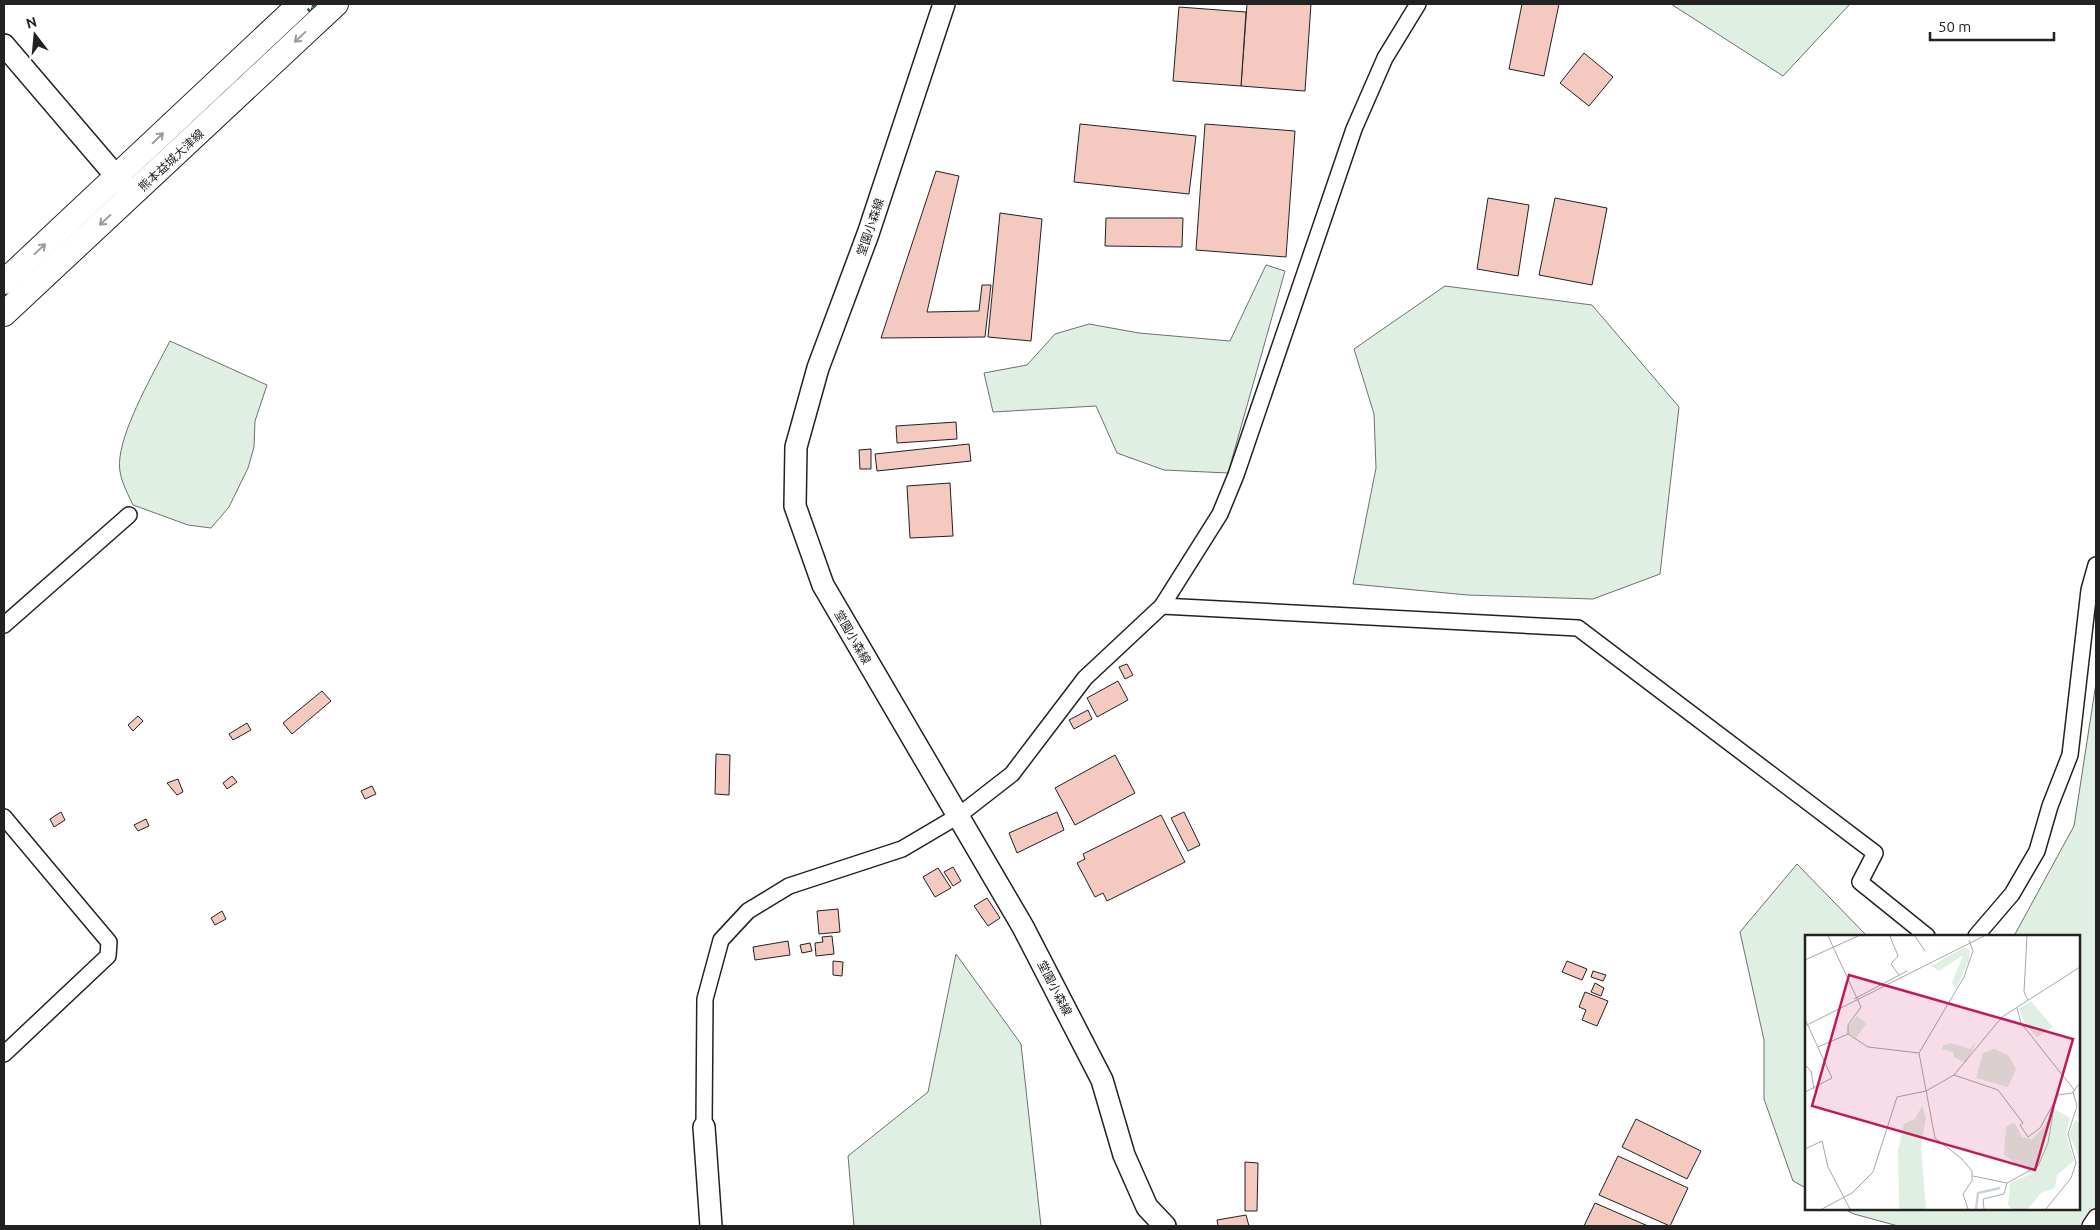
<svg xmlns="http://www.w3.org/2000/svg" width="2100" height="1230" viewBox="0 0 2100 1230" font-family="Ubuntu,'Noto Sans JP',sans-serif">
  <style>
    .green { fill: #e0efe3; stroke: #6f6f6f }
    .building { fill: #f3c9c0; stroke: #222 }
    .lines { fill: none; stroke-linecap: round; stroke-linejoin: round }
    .street-casing { stroke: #222; stroke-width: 18 }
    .secondary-casing { stroke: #222; stroke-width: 24 }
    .primary-casing { stroke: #222; stroke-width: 26 }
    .street { stroke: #fff; stroke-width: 15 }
    .secondary { stroke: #fff; stroke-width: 21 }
    .primary { stroke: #fff; stroke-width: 24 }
    .hedge { stroke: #2f5e38; stroke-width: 4; stroke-dasharray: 2.5 4; stroke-linecap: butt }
    .oneway { stroke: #9c9c9c }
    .labels { text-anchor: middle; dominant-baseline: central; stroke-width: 4; stroke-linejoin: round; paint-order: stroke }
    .street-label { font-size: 12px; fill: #222; stroke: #fff }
    .inset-river { fill: none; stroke: #c7d3dd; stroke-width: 2.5 }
    .inset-road { fill: none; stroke: #a7a7a7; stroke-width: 1 }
    .view { fill: #c2185b; fill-opacity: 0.15; stroke: #c2185b; stroke-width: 2.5 }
    .inset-edge { fill: none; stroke: #222; stroke-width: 2.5 }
  </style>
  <rect width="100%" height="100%" fill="#fff"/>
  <!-- green -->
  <g class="green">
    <polygon points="1671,4 1850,4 1783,76"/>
    <polygon points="1266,265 1285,271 1228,473 1164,470 1117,453 1096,406 993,412 984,373 1027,365 1055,334 1089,324 1139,333 1230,341"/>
    <polygon points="1445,286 1592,305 1679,407 1660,574 1593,599 1467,595 1353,584 1376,468 1374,414 1354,349"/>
    <path d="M170,341l97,44 -12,36 -1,26 -6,21 -19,39 -18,21 -23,-3 -55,-20c-7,-15 -16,-30 -13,-48 4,-33 34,-85 50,-116z"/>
    <polygon points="2096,683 2096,1226 1898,1226 1854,1214 1844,1209 2079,1209 2079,936 2014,936 2074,826"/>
    <polygon points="1797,864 1867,936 1806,936 1806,1188 1793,1181 1764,1099 1764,1040 1740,932"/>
    <polygon points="956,954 1021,1044 1041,1226 854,1226 848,1156 928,1092"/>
  </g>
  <!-- building -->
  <g class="building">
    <polygon points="1247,4 1311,4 1305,91 1241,86"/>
    <polygon points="1522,4 1559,4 1544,76 1509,69"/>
    <polygon points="1179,7 1246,12 1241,86 1173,81"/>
    <polygon points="1584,53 1613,77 1589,106 1560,83"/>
    <polygon points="1080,124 1196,136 1189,194 1074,182"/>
    <polygon points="1205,124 1295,131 1286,257 1196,250"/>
    <polygon points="936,171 959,176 927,312 979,311 982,285 991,285 985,337 881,338"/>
    <polygon points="1488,198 1529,205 1518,276 1477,269"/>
    <polygon points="1555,198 1607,208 1592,285 1539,275"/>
    <polygon points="1000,213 1042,219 1031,341 988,337"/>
    <polygon points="1106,218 1183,218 1182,247 1105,246"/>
    <polygon points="956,422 957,439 897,443 896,426"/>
    <polygon points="969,444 971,461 877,471 875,454"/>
    <polygon points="871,449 871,469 860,469 859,450"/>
    <polygon points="950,483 953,536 910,538 907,486"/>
    <polygon points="1127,664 1133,675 1125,679 1119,667"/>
    <polygon points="1118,681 1128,700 1097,717 1087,698"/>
    <polygon points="322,691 331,701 292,734 283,723"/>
    <polygon points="1088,710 1092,719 1074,729 1069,720"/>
    <polygon points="138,716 143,721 133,731 128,725"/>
    <polygon points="247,723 251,730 233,740 229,734"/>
    <polygon points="716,754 730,755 729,795 715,794"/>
    <polygon points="1115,755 1135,793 1075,825 1055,788"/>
    <polygon points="232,776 237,782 227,789 223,783"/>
    <polygon points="178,779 183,792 177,795 167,783"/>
    <polygon points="372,786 376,794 365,799 361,791"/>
    <polygon points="61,812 65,820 54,827 50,819"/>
    <polygon points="1057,812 1064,830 1017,853 1009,833"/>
    <polygon points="1184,812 1200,845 1188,851 1171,818"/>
    <polygon points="1161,815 1185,862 1107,901 1103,893 1095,897 1077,863 1085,859 1083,854"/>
    <polygon points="146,819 149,826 138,831 134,825"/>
    <polygon points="953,867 961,881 953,886 944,872"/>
    <polygon points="938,868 951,888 935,897 923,877"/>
    <polygon points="987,898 1000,918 988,926 974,906"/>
    <polygon points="838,909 840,932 819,934 817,911"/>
    <polygon points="222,911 226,919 215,925 211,918"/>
    <polygon points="832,936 834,954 816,956 815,943 823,942 822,937"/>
    <polygon points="788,941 790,955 755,960 753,947"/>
    <polygon points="810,943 812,951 802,953 800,945"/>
    <polygon points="833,961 843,962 842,976 833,975"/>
    <polygon points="1567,961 1587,969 1582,980 1562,972"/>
    <polygon points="1593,971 1606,975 1603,981 1591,977"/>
    <polygon points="1595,983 1604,988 1601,996 1591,992"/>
    <polygon points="1585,992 1608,1001 1597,1026 1582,1020 1586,1010 1579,1007"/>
    <polygon points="1636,1119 1701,1151 1687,1179 1622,1147"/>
    <polygon points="1618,1156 1688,1188 1670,1226 1599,1195"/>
    <polygon points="1245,1162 1258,1163 1257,1211 1245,1211"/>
    <polygon points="1595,1203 1648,1226 1584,1226"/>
    <polygon points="1246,1215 1249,1226 1218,1226 1217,1220"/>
  </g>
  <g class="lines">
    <defs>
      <g id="street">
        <polyline points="1162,606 1578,628 1875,853 1860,882 1927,936"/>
        <polyline points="4,625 129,515"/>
        <polyline points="4,817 109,942 108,956 4,1054"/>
        <polyline points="1976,936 2012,894 2037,851 2050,806 2070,755 2089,590 2096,565"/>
        <polyline points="704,1127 705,999 721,940 748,911 789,886 902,849 958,816 1012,774 1085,678 1162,606 1220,514 1236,475 1354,129 1385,58 1418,4"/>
        <polyline points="2090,1226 2096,1217"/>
      </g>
      <g id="secondary">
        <polyline points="944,4 868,234 818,368 796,447 795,506 823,585 1023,927 1102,1080 1124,1155 1147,1207 1165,1226"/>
        <polyline points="4,45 127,189"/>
        <polyline points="704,1127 711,1226"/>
      </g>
      <g id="primary">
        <polyline points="4,282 300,4"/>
        <polyline points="4,314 336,4"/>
      </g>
    </defs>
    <!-- street casing -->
    <use href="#street" class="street-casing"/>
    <!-- secondary casing -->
    <use href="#secondary" class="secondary-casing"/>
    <!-- primary casing -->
    <use href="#primary" class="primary-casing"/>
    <!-- street -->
    <use href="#street" class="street"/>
    <!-- secondary -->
    <use href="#secondary" class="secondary"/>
    <!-- primary -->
    <use href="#primary" class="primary"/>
    <!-- hedge -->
    <polyline class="hedge" points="308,11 316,4"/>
  </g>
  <!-- one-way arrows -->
  <defs><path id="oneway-shaft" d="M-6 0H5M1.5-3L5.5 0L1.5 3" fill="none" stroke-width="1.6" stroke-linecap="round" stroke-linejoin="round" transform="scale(1.25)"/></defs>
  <g class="oneway">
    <use href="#oneway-shaft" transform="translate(300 37) rotate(137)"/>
    <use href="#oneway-shaft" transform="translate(158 138) rotate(-44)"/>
    <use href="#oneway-shaft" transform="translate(105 220) rotate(137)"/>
    <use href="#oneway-shaft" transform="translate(40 249) rotate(-43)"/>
  </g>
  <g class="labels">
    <!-- street labels -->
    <g class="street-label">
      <text transform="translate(171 160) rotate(-43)">熊本益城大津線</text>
      <text transform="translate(870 227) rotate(-71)">堂園小森線</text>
      <text transform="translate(853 637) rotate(60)">堂園小森線</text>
      <text transform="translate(1055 988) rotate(63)">堂園小森線</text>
    </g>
  </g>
  <!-- overview -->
  <g transform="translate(1805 935)">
    <rect width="275" height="275" fill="#fff"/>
    <path d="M160,12l5,3 -1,10 -13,29 -4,-6 11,-28 -24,16 -8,-5zM226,66l22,26 -16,10 -13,-15 -5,-13zM52,81l9,8 -10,14 -8,-5v-6zM171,107l-10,21 -12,-6 -1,-5 -11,-3 1,-4 8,-2 19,6zM189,114l15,7 7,13 -8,18 -32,-9 7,-25zM117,171l4,11 -5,29 5,63h-27l-1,-59 6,-26 11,-5zM248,173l17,10 -4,16 8,27 -17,14 -2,13 -14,5 -13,16h-17l-3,-4 2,-22 21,-9 -27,-19 2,-28 8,-5 8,15 10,2 13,-13zM270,185l5,4v36l-11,-26z" fill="#e0efe3"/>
    <path class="inset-river" d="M171,274l2,-16 22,-5"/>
    <path class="inset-road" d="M23,1l33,71 -13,18v9M85,1l8,20 -7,8 8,11M110,1l10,15M222,1l-3,56 4,8M0,25l53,-24M49,64l53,-28M212,73l4,15 54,68M0,84l27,59 -27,14M0,91l179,-90M43,99l20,13 51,6M13,112l30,-13M0,130l6,6 3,18M149,140l44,15 25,33 -3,2 8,12 12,-9 18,-33 14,-2 8,-10M0,214l17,-8 6,26 22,42M168,241l34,7 31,-17 10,-23 7,-42M17,274l30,-16 21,-21 24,-75 29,-6 28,-16 48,-58 78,-50M163,274l-5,-15 9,-13v-10l-10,-12 -27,-21 -16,-85 45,-76 9,-26 -4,-11M179,274l-1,-10 21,-5 3,-11M241,274l25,-31 5,-15 -8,-29 9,-28 -4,-14"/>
    <path class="view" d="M44,40l224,64 -38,131 -223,-64z"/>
    <rect width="275" height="275" class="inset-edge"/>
  </g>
  <!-- border -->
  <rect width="2100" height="1230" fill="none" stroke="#222222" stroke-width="10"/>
  <!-- north arrow -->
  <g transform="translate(35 35) rotate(344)" stroke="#ffffff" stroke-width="4" paint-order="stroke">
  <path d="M0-4L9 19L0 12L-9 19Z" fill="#222222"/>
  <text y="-8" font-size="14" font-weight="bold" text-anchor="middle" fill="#222222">N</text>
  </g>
  <!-- scale -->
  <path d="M1930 32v8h124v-8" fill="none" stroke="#222222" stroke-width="2.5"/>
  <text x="1938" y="32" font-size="15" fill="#222222" stroke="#ffffff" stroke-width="4" paint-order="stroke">50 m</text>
</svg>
